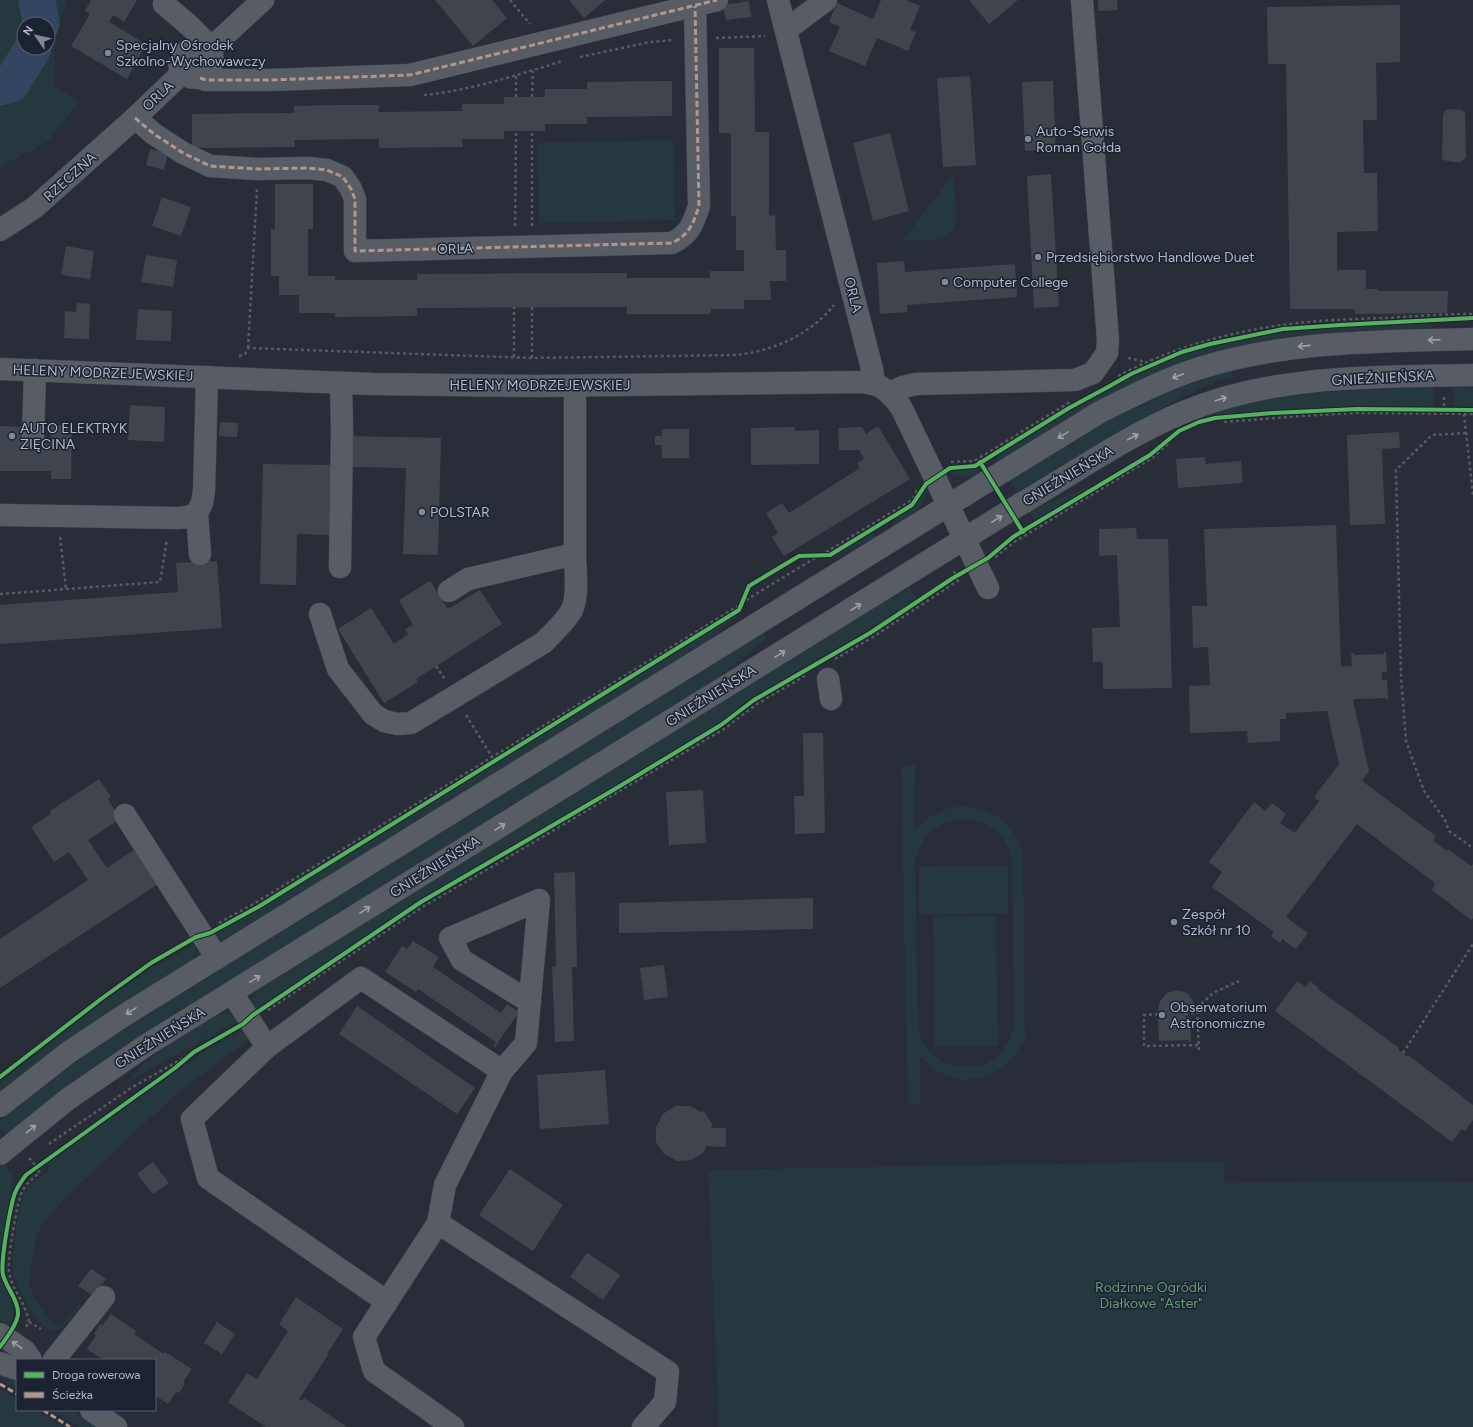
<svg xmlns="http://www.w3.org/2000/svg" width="1473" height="1427" viewBox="0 0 1473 1427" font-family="Figtree,sans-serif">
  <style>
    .green { fill: #25383d; fill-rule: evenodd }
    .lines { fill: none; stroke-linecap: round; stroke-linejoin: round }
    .river { stroke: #344561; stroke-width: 37 }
    .building { fill: #40444d }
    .minor-casing { stroke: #444850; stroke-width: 23 }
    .path { stroke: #565b62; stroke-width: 2.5; stroke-dasharray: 3 3; stroke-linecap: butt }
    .minor { stroke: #585c65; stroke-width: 22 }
    .quiet { stroke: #b2968c; stroke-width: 3; stroke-dasharray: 6 3; stroke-linecap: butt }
    .cycleway-casing { stroke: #1b2332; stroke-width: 6 }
    .cycleway { stroke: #56b35d; stroke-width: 4 }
    .oneway { stroke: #9ba2b0 }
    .poi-dot { fill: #818896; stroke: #1b2332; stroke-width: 1.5 }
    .labels { text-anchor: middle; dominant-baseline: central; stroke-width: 3; stroke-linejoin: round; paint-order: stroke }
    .poi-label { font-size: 14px; fill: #b1b9c9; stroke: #1b2332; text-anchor: start }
    .street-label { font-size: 14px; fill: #b1b9c9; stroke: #1b2332 }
    .park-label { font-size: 14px; fill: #679b75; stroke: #1b2332 }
  </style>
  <rect width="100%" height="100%" fill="#282d37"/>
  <!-- green -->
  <g class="green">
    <path d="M0,0h67l-13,40v46l25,16 -32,40 -47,25zM24,24h24v24h-24z"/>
    <polygon points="673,140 675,220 539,223 538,143"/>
    <polygon points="953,174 957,218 954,227 947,236 937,240 902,241"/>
    <path d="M1430,323l4,6c-50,2 -100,1 -149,8 -43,7 -84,18 -124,34l-162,91 -2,-3 1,-5c58,-35 122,-79 186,-100 80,-26 163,-27 246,-31z"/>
    <path d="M1232,370l2,6c-29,8 -55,23 -81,37 -46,26 -90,54 -135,81l-8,-13c52,-33 104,-68 161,-91 20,-8 40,-14 61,-20z"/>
    <polygon points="1453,386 1473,386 1473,407 1454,407"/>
    <path d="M1434,387l-1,20 -77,-1 -83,5 -58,5 -17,4 -20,9 -1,-2c23,-10 47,-19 72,-25 61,-12 123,-13 185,-15z"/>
    <path d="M976,468l6,5c-12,5 -21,6 -33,0l7,-3z"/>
    <polygon points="1088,487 1089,489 1037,520 1035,520 1029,511"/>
    <path d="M927,488c-1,21 -17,29 -33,39l1,-9 18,-11z"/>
    <polygon points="870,533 878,537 830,558"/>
    <polygon points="909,586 917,598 868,630 752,697 720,723 498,855 420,900 252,1013 252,1000 257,990"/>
    <polygon points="744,610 705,644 226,940 218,941 211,935 259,909"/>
    <path d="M764,633l3,6 -55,43 -589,366 -39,25 -78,62 -6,-7v-8c37,-31 75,-59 114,-85z"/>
    <path d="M915,765l-1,66c6,-5 12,-12 19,-16 27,-17 66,-8 82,20 4,6 6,14 8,20l2,184c-5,8 -9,16 -16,23 -12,13 -38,21 -55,16 -14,-3 -24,-12 -34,-21v47l-12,1 -7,-339zM960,819c27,0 44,14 52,39l2,168c-3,11 -8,22 -16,30 -23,19 -61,12 -75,-14 -2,-4 -3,-8 -5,-12l-3,-171c11,-25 18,-35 45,-40z"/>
    <polygon points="1008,865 1008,913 919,915 919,867"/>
    <polygon points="996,916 998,1046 935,1047 933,917"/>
    <polygon points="197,943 195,953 191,961 63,1043 0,1092 0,1083 103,1002 153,967"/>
    <polygon points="219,1014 229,1014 240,1020 127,1082 143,1065 167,1046"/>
    <path d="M246,1028l6,9 -76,57 -112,105 -24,29 -4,9 -7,47 3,9 20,31 10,1 18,-22 1,2 -19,23c-8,5 -16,2 -22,-5 -10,-10 -28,-46 -28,-59 3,-20 5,-60 16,-76 5,-8 14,-13 22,-18l-4,-6 156,-111z"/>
    <polygon points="1224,1161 1225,1183 1418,1181 1473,1183 1473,1427 719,1427 708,1170"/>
    <polygon points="5,1164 12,1174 13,1181 0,1257 0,1168"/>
    <path d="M0,1275c6,19 21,31 9,52l-9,-7z"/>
    <polygon points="2,1373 17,1380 17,1390 3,1381 1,1378"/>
    <polygon points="0,1389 17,1399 17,1410 35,1410 63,1427 0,1427"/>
    <polygon points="50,1410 71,1410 95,1427 78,1427"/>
  </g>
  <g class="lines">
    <!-- river -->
    <g class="river">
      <polyline points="37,0 41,24"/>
      <polyline points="0,87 11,84 33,48"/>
    </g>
  </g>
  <!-- building -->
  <g class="building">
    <polygon points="91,0 137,0 124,22 113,15 109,22 146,44 127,79 71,46 90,14 85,11"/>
    <polygon points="435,0 492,0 507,18 473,46"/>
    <polygon points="569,0 605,0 584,18"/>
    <polygon points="881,0 906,0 920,6 910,30 916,32 908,51 877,38 865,66 829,51 840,27 829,22 837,3 873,19"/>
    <polygon points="969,0 1018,0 989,24"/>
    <polygon points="1098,0 1117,0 1118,10 1098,11"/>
    <polygon points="749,1 751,17 726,20 723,5"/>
    <polygon points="1400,5 1400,62 1376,63 1377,120 1363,120 1364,173 1377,173 1378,231 1337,232 1337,270 1366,270 1366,289 1377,289 1378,291 1448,291 1447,313 1355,314 1355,309 1290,309 1286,64 1268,64 1267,7"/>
    <polygon points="719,48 754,48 755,132 769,132 769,216 775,215 776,250 786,250 786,281 770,281 771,300 744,300 744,309 711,309 711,314 627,314 627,307 417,308 417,316 335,317 335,313 299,313 299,295 279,295 279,276 271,276 271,229 275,229 275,184 313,184 313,229 308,229 308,276 335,276 335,280 417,280 417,274 627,273 627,278 710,278 710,271 744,271 744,250 736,250 736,216 731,216 731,133 719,133"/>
    <polygon points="970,76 976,165 943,167 937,78"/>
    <polygon points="672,81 672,116 587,117 587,124 545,124 545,131 504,131 504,139 462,139 463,147 379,148 379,139 294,140 295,147 192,148 192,114 294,113 294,106 338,105 379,105 378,112 462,111 462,104 504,104 504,97 545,97 545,89 587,89 587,82"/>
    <polygon points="1053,81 1056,150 1025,151 1022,82"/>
    <polygon points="1455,109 1462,110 1465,113 1466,158 1460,162 1453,162 1447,161 1442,159 1443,114 1446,110"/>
    <polygon points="890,133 909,211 873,221 853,143"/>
    <polygon points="150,149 168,153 164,170 146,165"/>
    <polygon points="1051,174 1059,307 1034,308 1027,176"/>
    <polygon points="162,197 191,207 181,236 152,226"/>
    <polygon points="66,246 94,251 90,279 61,275"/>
    <polygon points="146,255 177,260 173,287 141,282"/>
    <polygon points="904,261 905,272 1015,264 1017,297 907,305 907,312 880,314 877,263"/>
    <polygon points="77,303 90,304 89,339 64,338 65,311 76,312"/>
    <polygon points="138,309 172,311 171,341 136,340"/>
    <polygon points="130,405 165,407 164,442 128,440"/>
    <polygon points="220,422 238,423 237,437 219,436"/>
    <polygon points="51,425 72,425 71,479 51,479 51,471 0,471 0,426 25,427 25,443 51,443"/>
    <polygon points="878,426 910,479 784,556 772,537 778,533 766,513 782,503 789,513 860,468 857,463 864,459 859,450 839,450 838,428 862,427 866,434"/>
    <polygon points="795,427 795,431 819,430 819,464 751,465 751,428"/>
    <polygon points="662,429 689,429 689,458 662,458 662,445 655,445 655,436 662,436"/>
    <polygon points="1399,432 1400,448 1382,449 1385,524 1350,525 1347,435"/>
    <polygon points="351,436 441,438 438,555 403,554 406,468 350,467"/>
    <polygon points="1205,457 1206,464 1241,461 1243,483 1178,488 1176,459"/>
    <polygon points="263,464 333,465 331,535 297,534 296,585 260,584"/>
    <polygon points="1336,525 1341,667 1352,666 1351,653 1354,653 1354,655 1384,654 1384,652 1386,652 1387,672 1382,672 1382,680 1387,680 1388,699 1386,700 1386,698 1355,699 1355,700 1353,700 1369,771 1362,781 1436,836 1433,841 1447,851 1448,849 1471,866 1473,864 1473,918 1471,920 1432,890 1435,883 1357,824 1286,917 1308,933 1296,949 1282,939 1280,943 1271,936 1274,932 1212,887 1222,872 1209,862 1254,802 1265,811 1272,803 1286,814 1280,823 1295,833 1319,801 1314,797 1339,764 1327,711 1286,713 1286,719 1280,719 1280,741 1248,743 1247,731 1190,733 1189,686 1210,685 1208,647 1193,648 1192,606 1207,606 1204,529"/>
    <polygon points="1136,528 1137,539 1168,539 1172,688 1103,689 1103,662 1093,662 1092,628 1120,627 1117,555 1099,556 1099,529"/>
    <polygon points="217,561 222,628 0,644 0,605 178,592 176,563"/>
    <polygon points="430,581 448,609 480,590 502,624 416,679 418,682 384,703 338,629 371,608 394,644 408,634 405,629 413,625 399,600"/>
    <polygon points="803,733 823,733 825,833 795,834 794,796 804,796"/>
    <polygon points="99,779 111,797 108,799 120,819 88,840 107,868 135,849 158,884 0,988 0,939 88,880 69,852 54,862 31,827 51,814 50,811"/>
    <polygon points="703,790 706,843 669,845 666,792"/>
    <polygon points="575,872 577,967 572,967 574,1041 555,1042 552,967 556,966 554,873"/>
    <polygon points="813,898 813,929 619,933 619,903"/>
    <polygon points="413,941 439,957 433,967 501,1013 507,1004 519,1012 495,1047 493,1046 496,1042 418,989 416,992 385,972 402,946 407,949"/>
    <polygon points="664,965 668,997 644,1000 640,968"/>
    <polygon points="1297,981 1306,987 1310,981 1319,988 1318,989 1399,1048 1398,1050 1403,1053 1407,1057 1408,1055 1473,1105 1473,1120 1465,1131 1462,1129 1452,1142 1275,1011"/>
    <polygon points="1177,990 1187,993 1193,1001 1194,1005 1190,1006 1190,1010 1185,1010 1185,1017 1190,1017 1191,1042 1189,1042 1189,1040 1159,1041 1158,1018 1164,1018 1164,1011 1158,1011 1160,1001 1167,993"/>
    <polygon points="357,1006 475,1088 457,1114 339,1034"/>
    <polygon points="605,1070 609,1124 540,1129 537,1075"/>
    <polygon points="675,1106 690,1106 701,1112 704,1111 713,1126 710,1128 726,1128 726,1147 707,1146 703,1153 691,1160 677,1161 664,1154 656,1142 656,1127 663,1114"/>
    <polygon points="153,1162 169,1183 153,1194 137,1174"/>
    <polygon points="510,1169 563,1205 533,1251 479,1215"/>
    <polygon points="587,1253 620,1275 603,1300 570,1277"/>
    <polygon points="91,1269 106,1279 94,1296 78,1286"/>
    <polygon points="296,1297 343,1329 327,1354 328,1355 299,1399 302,1401 304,1398 347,1427 266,1427 228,1402 247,1373 257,1379 288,1331 279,1324"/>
    <polygon points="111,1314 136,1331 134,1334 164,1354 165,1352 192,1369 183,1382 185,1384 179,1393 176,1392 168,1404 155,1395 155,1360 104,1360 87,1349 96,1335 94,1334 100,1324 102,1326"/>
    <polygon points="217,1322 235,1334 222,1354 204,1343"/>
  </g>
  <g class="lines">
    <defs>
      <g id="minor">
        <polyline points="778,0 872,369 874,383"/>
        <polyline points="164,4 192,28 211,48 263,0"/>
        <polyline points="786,30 826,0"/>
        <path d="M201,45l10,3c4,16 0,20 -11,30 -13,1 -26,-7 -18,-21 3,-7 12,-10 19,-12z"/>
        <polyline points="200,78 206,80 270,80 410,75 717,0"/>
        <path d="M135,118l19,16 29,19 27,13 48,3 50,-1 19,2 16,7 8,12 4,10v52l317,-8c18,-9 21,-19 27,-37l-4,-200"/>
        <polyline points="0,230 34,208 135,118 182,73"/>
        <path d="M0,369l372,15 166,2 321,-4c22,1 29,8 42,25l87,181"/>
        <polyline points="890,393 903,387 916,384 1075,380 1093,373 1107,353 1108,340 1082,0"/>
        <polyline points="33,439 35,370"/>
        <polyline points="197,513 200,554"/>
        <polyline points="0,515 178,518 188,517 197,513 202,503 204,491 207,377"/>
        <polyline points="340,567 342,430 341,383"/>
        <polyline points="449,591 468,579 575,554"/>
        <path d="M320,614l18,55 35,45 11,7 13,3 14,-1 132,-80c10,-10 22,-21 29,-33 6,-14 4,-35 3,-49v-175"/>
        <polyline points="828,679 831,699"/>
        <polyline points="125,815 217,958"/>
        <polyline points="232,993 267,1047 192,1119 208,1178 387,1302"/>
        <polyline points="267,1047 361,978 502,1071"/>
        <path d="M0,1106l69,-54 54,-36 876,-542 101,-62c32,-16 65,-33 100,-44 88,-28 181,-26 273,-29"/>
        <path d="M0,1154l68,-55 77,-53 874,-541c54,-31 107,-69 165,-93 91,-38 193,-35 289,-37"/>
        <polyline points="438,1223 668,1372 665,1402 643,1427"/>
        <polyline points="0,1334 25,1351 31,1360"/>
        <polyline points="54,1360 104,1297"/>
        <polyline points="0,1363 17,1369"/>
        <polyline points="91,1410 116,1427"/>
        <polyline points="453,1427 374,1371 364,1337 438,1223 445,1185 502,1071 526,1043 539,900 450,938 462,960 530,1002"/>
      </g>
    </defs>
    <!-- minor casing -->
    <use href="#minor" class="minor-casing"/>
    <!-- path -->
    <g class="path">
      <polyline points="510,0 530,24"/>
      <polyline points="716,38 765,36"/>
      <polyline points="580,57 650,42 675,40"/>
      <polyline points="516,76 516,97"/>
      <path d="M424,95c45,-4 96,-21 139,-34"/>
      <polyline points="532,97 533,71"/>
      <polyline points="515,226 516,131"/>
      <polyline points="532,226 532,131"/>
      <polyline points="248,348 257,189"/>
      <path d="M239,356l6,-2 3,-6 284,10 204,-3c37,-4 74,-20 98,-50"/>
      <polyline points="514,357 514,307"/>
      <polyline points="532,358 532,307"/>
      <polyline points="1128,358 1146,362"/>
      <path d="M1118,376c51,-27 107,-43 164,-51 35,-5 71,-6 106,-7 28,-2 57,-4 85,-4"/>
      <polyline points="1444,397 1444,407"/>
      <polyline points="1464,414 1473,495"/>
      <polyline points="1224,422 1301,416 1357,413 1473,414"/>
      <polyline points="1466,433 1432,435 1396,470 1401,676 1406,741 1424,791 1445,820 1449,831 1473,848"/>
      <polyline points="951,462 974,461 1070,402"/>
      <polyline points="60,537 66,589"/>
      <polyline points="826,552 910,501 914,497 917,490"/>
      <polyline points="995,557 1016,541 1152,458 1168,444"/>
      <polyline points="954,571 956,578 955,582"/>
      <polyline points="0,594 160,582 167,539"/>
      <polyline points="746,600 815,558"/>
      <polyline points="835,659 873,637 959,580"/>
      <polyline points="436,666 444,678"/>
      <polyline points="466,715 492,757"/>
      <polyline points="219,923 255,903 738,606"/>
      <polyline points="268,1010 424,906 502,861 724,729 757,704 808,674"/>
      <polyline points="1164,1014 1144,1015 1144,1046 1199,1045"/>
      <polyline points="1185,1014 1198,1013"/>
      <polyline points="1199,1050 1197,1008 1213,993 1239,981"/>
      <polyline points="1403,1053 1473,944"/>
      <polyline points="49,1144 131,1088 194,1052"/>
      <polyline points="29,1158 35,1165"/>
      <polyline points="29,1322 41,1329"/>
      <path d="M26,1327l3,-5c-3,-19 -18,-33 -20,-51 -2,-10 8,-69 13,-79 4,-8 10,-14 18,-19l-2,-3"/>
    </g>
    <!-- minor -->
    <use href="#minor" class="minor"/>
    <!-- quiet -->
    <g class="quiet">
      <polyline points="200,78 206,80 270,80 410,75 717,0"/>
      <path d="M135,118l19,16 29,19 27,13 48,3 50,-1 19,2 16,7 8,12 4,10v52l317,-8c18,-9 21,-19 27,-37l-4,-200"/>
      <polyline points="0,1384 17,1394"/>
      <polyline points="43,1410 70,1427"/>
    </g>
    <defs>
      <g id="cycleway">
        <polyline points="980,462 1023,532"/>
        <polyline points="0,1077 101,999 151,963 196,937 210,933 258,907 739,610 749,586 799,556 830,555 912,505 926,484 950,468 975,466 1069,408 1108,387 1131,374 1182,352 1210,344 1283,329 1340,325 1473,318"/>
        <path d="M0,1347c6,-9 16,-20 18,-32 1,-14 -11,-26 -15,-40 -3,-12 7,-66 11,-79 2,-8 7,-14 12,-21l149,-107 19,-16 49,-28 10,-9 168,-113 194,-113 106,-64 33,-25 116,-67 83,-55 35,-20 25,-21 137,-82 29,-24 20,-9 16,-4 58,-5 84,-4 116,1"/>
      </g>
    </defs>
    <!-- cycleway casing -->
    <use href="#cycleway" class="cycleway-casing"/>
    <!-- cycleway -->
    <use href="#cycleway" class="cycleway"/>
  </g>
  <!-- one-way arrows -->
  <defs><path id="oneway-shaft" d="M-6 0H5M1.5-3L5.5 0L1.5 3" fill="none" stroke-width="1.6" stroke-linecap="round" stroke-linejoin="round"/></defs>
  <g class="oneway">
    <use href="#oneway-shaft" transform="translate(1434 340) rotate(178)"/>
    <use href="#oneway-shaft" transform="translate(1304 346) rotate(174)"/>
    <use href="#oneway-shaft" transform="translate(1178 376) rotate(159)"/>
    <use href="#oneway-shaft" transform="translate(1221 399) rotate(-17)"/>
    <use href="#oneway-shaft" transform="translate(1063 435) rotate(149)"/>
    <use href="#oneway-shaft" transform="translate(1133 437) rotate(-28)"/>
    <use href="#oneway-shaft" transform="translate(997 519) rotate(-32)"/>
    <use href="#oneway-shaft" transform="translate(856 607) rotate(-32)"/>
    <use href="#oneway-shaft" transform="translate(780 654) rotate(-32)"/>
    <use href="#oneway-shaft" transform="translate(500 827) rotate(-32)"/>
    <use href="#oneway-shaft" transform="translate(365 910) rotate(-32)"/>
    <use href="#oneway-shaft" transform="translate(255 979) rotate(-32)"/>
    <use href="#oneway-shaft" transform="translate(131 1011) rotate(148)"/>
    <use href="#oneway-shaft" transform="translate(31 1129) rotate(-39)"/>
    <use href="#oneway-shaft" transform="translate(17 1345) rotate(-145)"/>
  </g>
  <!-- markers -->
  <g class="poi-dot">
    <circle cx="108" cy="53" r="4"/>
    <circle cx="1028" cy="139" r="4"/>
    <circle cx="1038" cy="257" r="4"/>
    <circle cx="945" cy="282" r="4"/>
    <circle cx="12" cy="436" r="4"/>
    <circle cx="422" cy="512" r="4"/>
    <circle cx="1174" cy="922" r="4"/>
    <circle cx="1162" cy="1015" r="4"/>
  </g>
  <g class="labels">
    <!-- poi labels -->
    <g class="poi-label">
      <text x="116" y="45">Specjalny Ośrodek<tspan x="116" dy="16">Szkolno-Wychowawczy</tspan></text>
      <text x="1036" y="131">Auto-Serwis<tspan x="1036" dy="16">Roman Gołda</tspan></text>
      <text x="1046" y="257">Przedsiębiorstwo Handlowe Duet</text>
      <text x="953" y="282">Computer College</text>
      <text x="20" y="428">AUTO ELEKTRYK<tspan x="20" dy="16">ZIĘCINA</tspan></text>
      <text x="430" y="512">POLSTAR</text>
      <text x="1182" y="914">Zespół<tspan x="1182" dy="16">Szkół nr 10</tspan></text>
      <text x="1170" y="1007">Obserwatorium<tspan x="1170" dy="16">Astronomiczne</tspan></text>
    </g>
    <!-- street labels -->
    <g class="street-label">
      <text transform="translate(158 96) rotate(-44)">ORLA</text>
      <text transform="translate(70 177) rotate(-42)">RZECZNA</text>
      <text transform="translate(455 249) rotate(-1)">ORLA</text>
      <text transform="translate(853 295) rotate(76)">ORLA</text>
      <text transform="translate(103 373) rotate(2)">HELENY MODRZEJEWSKIEJ</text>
      <text transform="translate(1383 378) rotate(-3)">GNIEŹNIEŃSKA</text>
      <text x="540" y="385">HELENY MODRZEJEWSKIEJ</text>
      <text transform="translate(1068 476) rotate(-31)">GNIEŹNIEŃSKA</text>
      <text transform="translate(711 696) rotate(-32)">GNIEŹNIEŃSKA</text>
      <text transform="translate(435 867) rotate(-32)">GNIEŹNIEŃSKA</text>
      <text transform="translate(160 1038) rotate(-32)">GNIEŹNIEŃSKA</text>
    </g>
    <!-- park labels -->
    <g class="park-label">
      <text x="1151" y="1287">Rodzinne Ogródki<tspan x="1151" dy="16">Diałkowe "Aster"</tspan></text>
    </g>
  </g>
  <!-- legend -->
  <rect x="16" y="1359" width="140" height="52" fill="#1b2332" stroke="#575f6e"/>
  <rect x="24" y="1372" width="20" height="6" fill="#56b35d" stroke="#575f6e"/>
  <text x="52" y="1379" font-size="12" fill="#b1b9c9">Droga rowerowa</text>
  <rect x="24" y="1392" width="20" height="6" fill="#b2968c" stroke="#575f6e"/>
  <text x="52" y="1399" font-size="12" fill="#b1b9c9">Ścieżka</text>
  <!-- north arrow -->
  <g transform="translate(36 36) rotate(304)"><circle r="19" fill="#1b2332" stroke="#575f6e"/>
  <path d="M0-3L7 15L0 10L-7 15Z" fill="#818896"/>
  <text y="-6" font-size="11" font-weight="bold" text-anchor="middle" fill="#b1b9c9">N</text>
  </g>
</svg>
